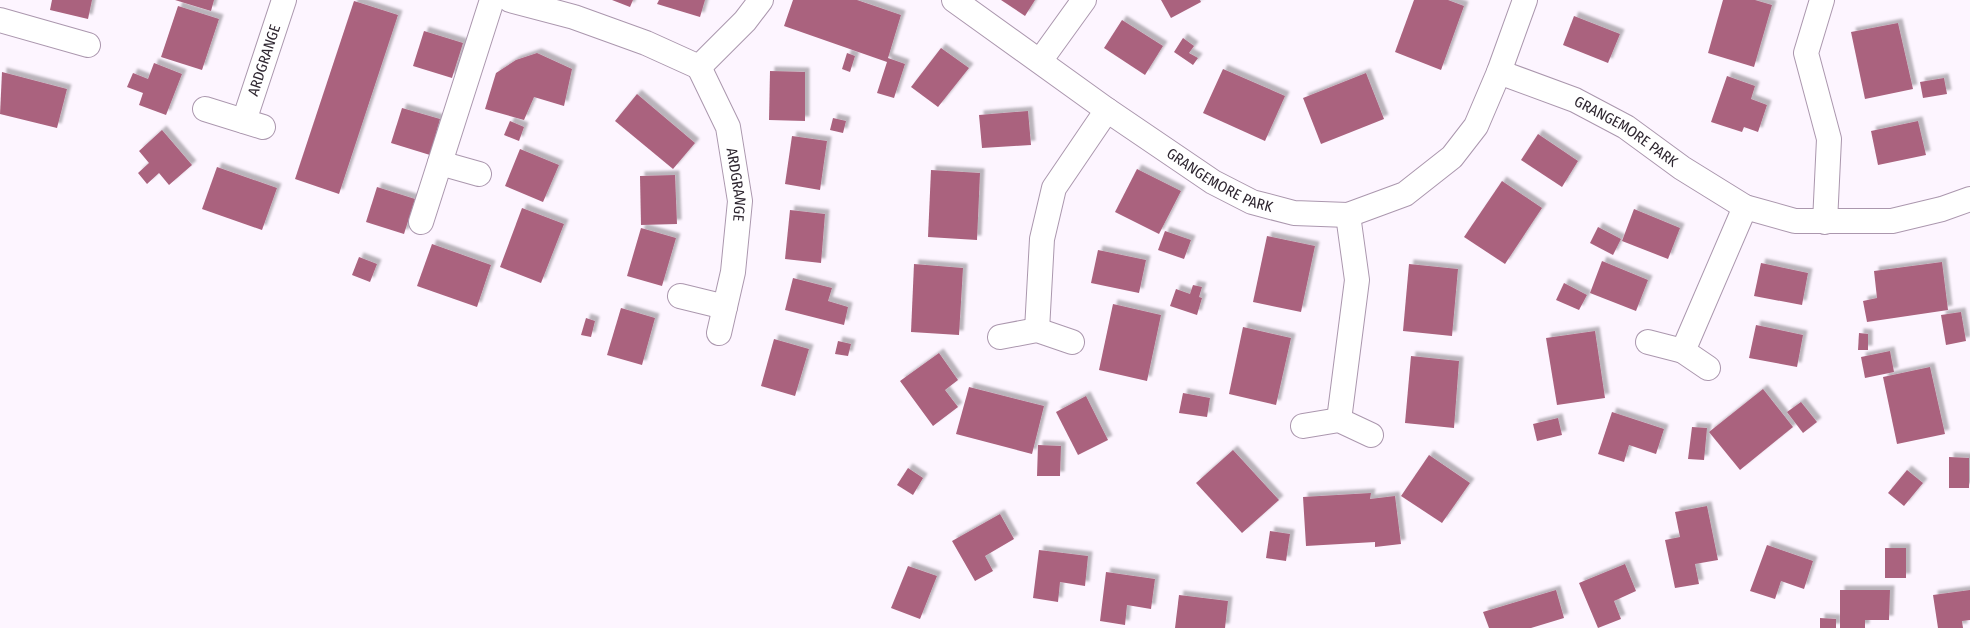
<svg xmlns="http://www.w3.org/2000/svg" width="1970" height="628" viewBox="0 0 1970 628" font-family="'Fira Sans Condensed',sans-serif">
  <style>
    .building { fill: #aa627e; filter: url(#shadow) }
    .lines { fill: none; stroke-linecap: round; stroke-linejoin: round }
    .minor-casing { stroke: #ab97ae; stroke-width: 26 }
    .minor { stroke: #fff; stroke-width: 24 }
    .labels { text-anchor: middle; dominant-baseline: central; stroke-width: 4; stroke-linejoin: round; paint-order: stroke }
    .street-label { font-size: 15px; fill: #2e2630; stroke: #fff }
  </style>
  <defs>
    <filter id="shadow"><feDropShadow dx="4.5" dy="-4.5" stdDeviation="1" flood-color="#0004"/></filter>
  </defs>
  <rect width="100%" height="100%" fill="#fdf5ff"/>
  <!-- building -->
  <g class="building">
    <polygon points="52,0 92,0 88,19 50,10"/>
    <polygon points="175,0 214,0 211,11"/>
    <polygon points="612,0 633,0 630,7"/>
    <polygon points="659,0 705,0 700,17 657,4"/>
    <polygon points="793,0 857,0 901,15 888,58 905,64 894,98 877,93 887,62 784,26"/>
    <polygon points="1001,0 1035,0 1025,16"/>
    <polygon points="1161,0 1200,0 1201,2 1171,18"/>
    <polygon points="1414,0 1448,0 1464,6 1441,70 1395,52"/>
    <polygon points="1723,0 1755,0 1772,5 1754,67 1708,53"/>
    <polygon points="354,1 398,15 339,194 295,179"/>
    <polygon points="178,6 219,19 202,70 161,57"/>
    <polygon points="1574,16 1620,34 1608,63 1563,45"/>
    <polygon points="1122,20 1163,46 1145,75 1104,48"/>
    <polygon points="1898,23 1913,89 1865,99 1851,32"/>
    <polygon points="424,31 463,43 452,78 413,66"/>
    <polygon points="1183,38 1194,46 1189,53 1198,58 1193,65 1174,52"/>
    <polygon points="941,48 969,68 938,107 911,87"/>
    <polygon points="537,53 572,69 564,106 534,97 524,120 485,109 496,73 516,60"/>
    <polygon points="847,53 855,56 850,72 842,69"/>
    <polygon points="154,63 182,74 166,115 139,105 143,93 127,87 133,73 148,79"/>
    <polygon points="1223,69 1285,96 1265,141 1203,113"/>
    <polygon points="770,71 805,72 805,121 769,120"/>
    <polygon points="2,72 67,89 57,128 0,114"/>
    <polygon points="1366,73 1384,119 1321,144 1303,98"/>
    <polygon points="1727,76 1755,86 1751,99 1767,105 1758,132 1744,127 1742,132 1711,122"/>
    <polygon points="1944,78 1947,94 1923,98 1920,82"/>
    <polygon points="637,94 695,143 673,169 615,121"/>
    <polygon points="402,108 440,119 430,155 391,143"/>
    <polygon points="1028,111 1031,145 982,148 979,115"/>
    <polygon points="833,118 846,121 843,133 830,130"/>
    <polygon points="510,121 524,127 519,141 504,135"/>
    <polygon points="1918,121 1926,155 1878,165 1871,131"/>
    <polygon points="162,130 192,165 169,185 159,173 147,184 138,173 149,163 139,151"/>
    <polygon points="1538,134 1578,161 1562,187 1521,160"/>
    <polygon points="792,136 827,141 820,190 785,184"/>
    <polygon points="520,149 559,165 543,202 505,186"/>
    <polygon points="217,167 277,188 262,230 202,209"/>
    <polygon points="1137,169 1181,191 1159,234 1115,212"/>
    <polygon points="931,170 980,173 977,240 928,237"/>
    <polygon points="675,175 677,224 641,225 640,176"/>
    <polygon points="1502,181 1542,208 1505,264 1464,237"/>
    <polygon points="377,187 415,199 404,234 366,222"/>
    <polygon points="522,208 564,224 541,283 500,267"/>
    <polygon points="1634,209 1680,228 1668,259 1622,241"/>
    <polygon points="790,210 825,214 821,263 785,259"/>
    <polygon points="1598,227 1621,239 1613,255 1590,243"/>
    <polygon points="641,228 676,238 662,286 627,276"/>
    <polygon points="1165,231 1191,240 1184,259 1158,250"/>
    <polygon points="1267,236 1315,246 1301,312 1253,302"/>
    <polygon points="432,244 491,265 477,307 417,286"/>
    <polygon points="1098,250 1146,260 1139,293 1091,283"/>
    <polygon points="359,257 377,264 370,282 352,275"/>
    <polygon points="1602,261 1648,280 1636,311 1590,293"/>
    <polygon points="1942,262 1948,310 1867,322 1863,301 1877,298 1874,271"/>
    <polygon points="1761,263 1808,273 1802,305 1754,296"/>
    <polygon points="914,264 963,268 959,335 911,332"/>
    <polygon points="1409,264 1458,269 1452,336 1403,331"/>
    <polygon points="793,278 832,288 828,301 848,307 844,325 785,310"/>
    <polygon points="1564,283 1587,295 1579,310 1556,300"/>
    <polygon points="1193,285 1202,287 1199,297 1202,298 1197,315 1170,306 1176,289 1190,294"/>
    <polygon points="1113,304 1161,315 1147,381 1099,370"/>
    <polygon points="621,308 655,318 642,365 607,355"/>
    <polygon points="1961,312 1966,341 1946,345 1941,315"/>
    <polygon points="586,318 595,321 591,337 581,335"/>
    <polygon points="1756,325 1803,335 1797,367 1749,358"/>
    <polygon points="1243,327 1291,338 1276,405 1229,394"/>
    <polygon points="1595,331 1605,398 1557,405 1546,338"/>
    <polygon points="1859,333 1868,334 1868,350 1858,350"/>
    <polygon points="774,339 809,349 795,396 761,386"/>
    <polygon points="838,341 851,344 848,356 835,354"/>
    <polygon points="1890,351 1894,372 1865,378 1861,357"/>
    <polygon points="939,353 958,380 945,390 958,407 933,426 900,381"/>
    <polygon points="1411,356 1459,361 1454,428 1405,423"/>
    <polygon points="1930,367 1945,434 1897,444 1883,377"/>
    <polygon points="969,387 1044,406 1032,454 956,434"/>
    <polygon points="1763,389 1793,427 1740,470 1709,432"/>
    <polygon points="1183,393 1210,398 1207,417 1179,413"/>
    <polygon points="1086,396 1108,440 1078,455 1056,412"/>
    <polygon points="1801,402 1817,422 1803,433 1787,412"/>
    <polygon points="1612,412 1664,429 1656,454 1629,445 1624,462 1598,454"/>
    <polygon points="1558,418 1562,435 1537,441 1533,424"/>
    <polygon points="1692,427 1707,428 1704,460 1688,459"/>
    <polygon points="1038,445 1061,446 1060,476 1037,476"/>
    <polygon points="1233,450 1279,500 1242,533 1196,483"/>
    <polygon points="1429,455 1470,483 1442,523 1401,496"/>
    <polygon points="1949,457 1969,458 1969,488 1949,488"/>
    <polygon points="908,468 923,478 913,495 897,485"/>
    <polygon points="1907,470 1923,483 1904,506 1888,493"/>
    <polygon points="1371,493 1370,499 1395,496 1401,544 1375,547 1375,542 1306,546 1303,497"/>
    <polygon points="1707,506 1718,560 1695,564 1699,584 1675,588 1665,540 1680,537 1675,512"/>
    <polygon points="1000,514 1014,539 985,556 993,571 975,581 952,541"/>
    <polygon points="1270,531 1290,534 1286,561 1266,558"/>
    <polygon points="1767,545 1813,561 1804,589 1781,581 1775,599 1750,591"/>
    <rect x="1885" y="548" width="21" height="30"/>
    <polygon points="1039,550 1088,556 1085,586 1060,582 1058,602 1033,598"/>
    <polygon points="1625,564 1636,591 1614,601 1621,619 1598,628 1579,583"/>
    <polygon points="908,566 937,576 920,619 891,608"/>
    <polygon points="1106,572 1155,579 1151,609 1127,605 1125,625 1100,621"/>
    <polygon points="1556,590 1564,618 1531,628 1489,628 1483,612"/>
    <polygon points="1840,590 1890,590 1889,620 1865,620 1865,628 1840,628"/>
    <polygon points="1970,590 1970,620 1962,621 1963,628 1938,628 1933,595"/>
    <polygon points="1179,595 1228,601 1225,628 1175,628"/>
    <polygon points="1820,618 1836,619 1836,628 1820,628"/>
  </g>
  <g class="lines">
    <defs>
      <g id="minor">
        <polyline points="510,0 574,17 646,43 699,67 745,21 761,0"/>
        <path id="s1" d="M954,0l153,110 106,72 39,20 42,11 54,2 57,-21 47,-37 24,-31 23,-54 26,-72"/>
        <polyline points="1822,0 1806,53 1829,139 1825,222"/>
        <polyline points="0,20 88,45"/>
        <polyline points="1040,61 1084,0"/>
        <path id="s2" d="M699,67l29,60 12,74 -7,71 -14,61"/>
        <path id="s3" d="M1499,72l76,28 51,27 56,41 63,39 50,14h97l50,-12 28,-10"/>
        <polyline points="205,109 263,127"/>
        <path id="s4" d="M244,121l40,-121"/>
        <polyline points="440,163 479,174"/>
        <polyline points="421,222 492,0"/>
        <polyline points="680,296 725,307"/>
        <polyline points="1037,330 1042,239 1054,188 1107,110"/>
        <polyline points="1000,337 1037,330 1072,342"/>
        <polyline points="1648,342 1683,351 1708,368"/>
        <polyline points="1683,351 1745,207"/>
        <polyline points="1339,420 1357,280 1348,215"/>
        <polyline points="1303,426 1339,420 1371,435"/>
      </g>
    </defs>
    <!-- minor casing -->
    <use href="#minor" class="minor-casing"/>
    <!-- minor -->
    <use href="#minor" class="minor"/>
  </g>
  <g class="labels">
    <!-- street labels -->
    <g class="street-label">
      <text stroke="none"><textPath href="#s4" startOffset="64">ARDGRANGE</textPath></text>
      <text stroke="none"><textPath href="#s3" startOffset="141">GRANGEMORE PARK</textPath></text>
      <text stroke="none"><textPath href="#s1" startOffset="322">GRANGEMORE PARK</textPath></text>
      <text stroke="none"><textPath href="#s2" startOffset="125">ARDGRANGE</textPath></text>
    </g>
  </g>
</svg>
